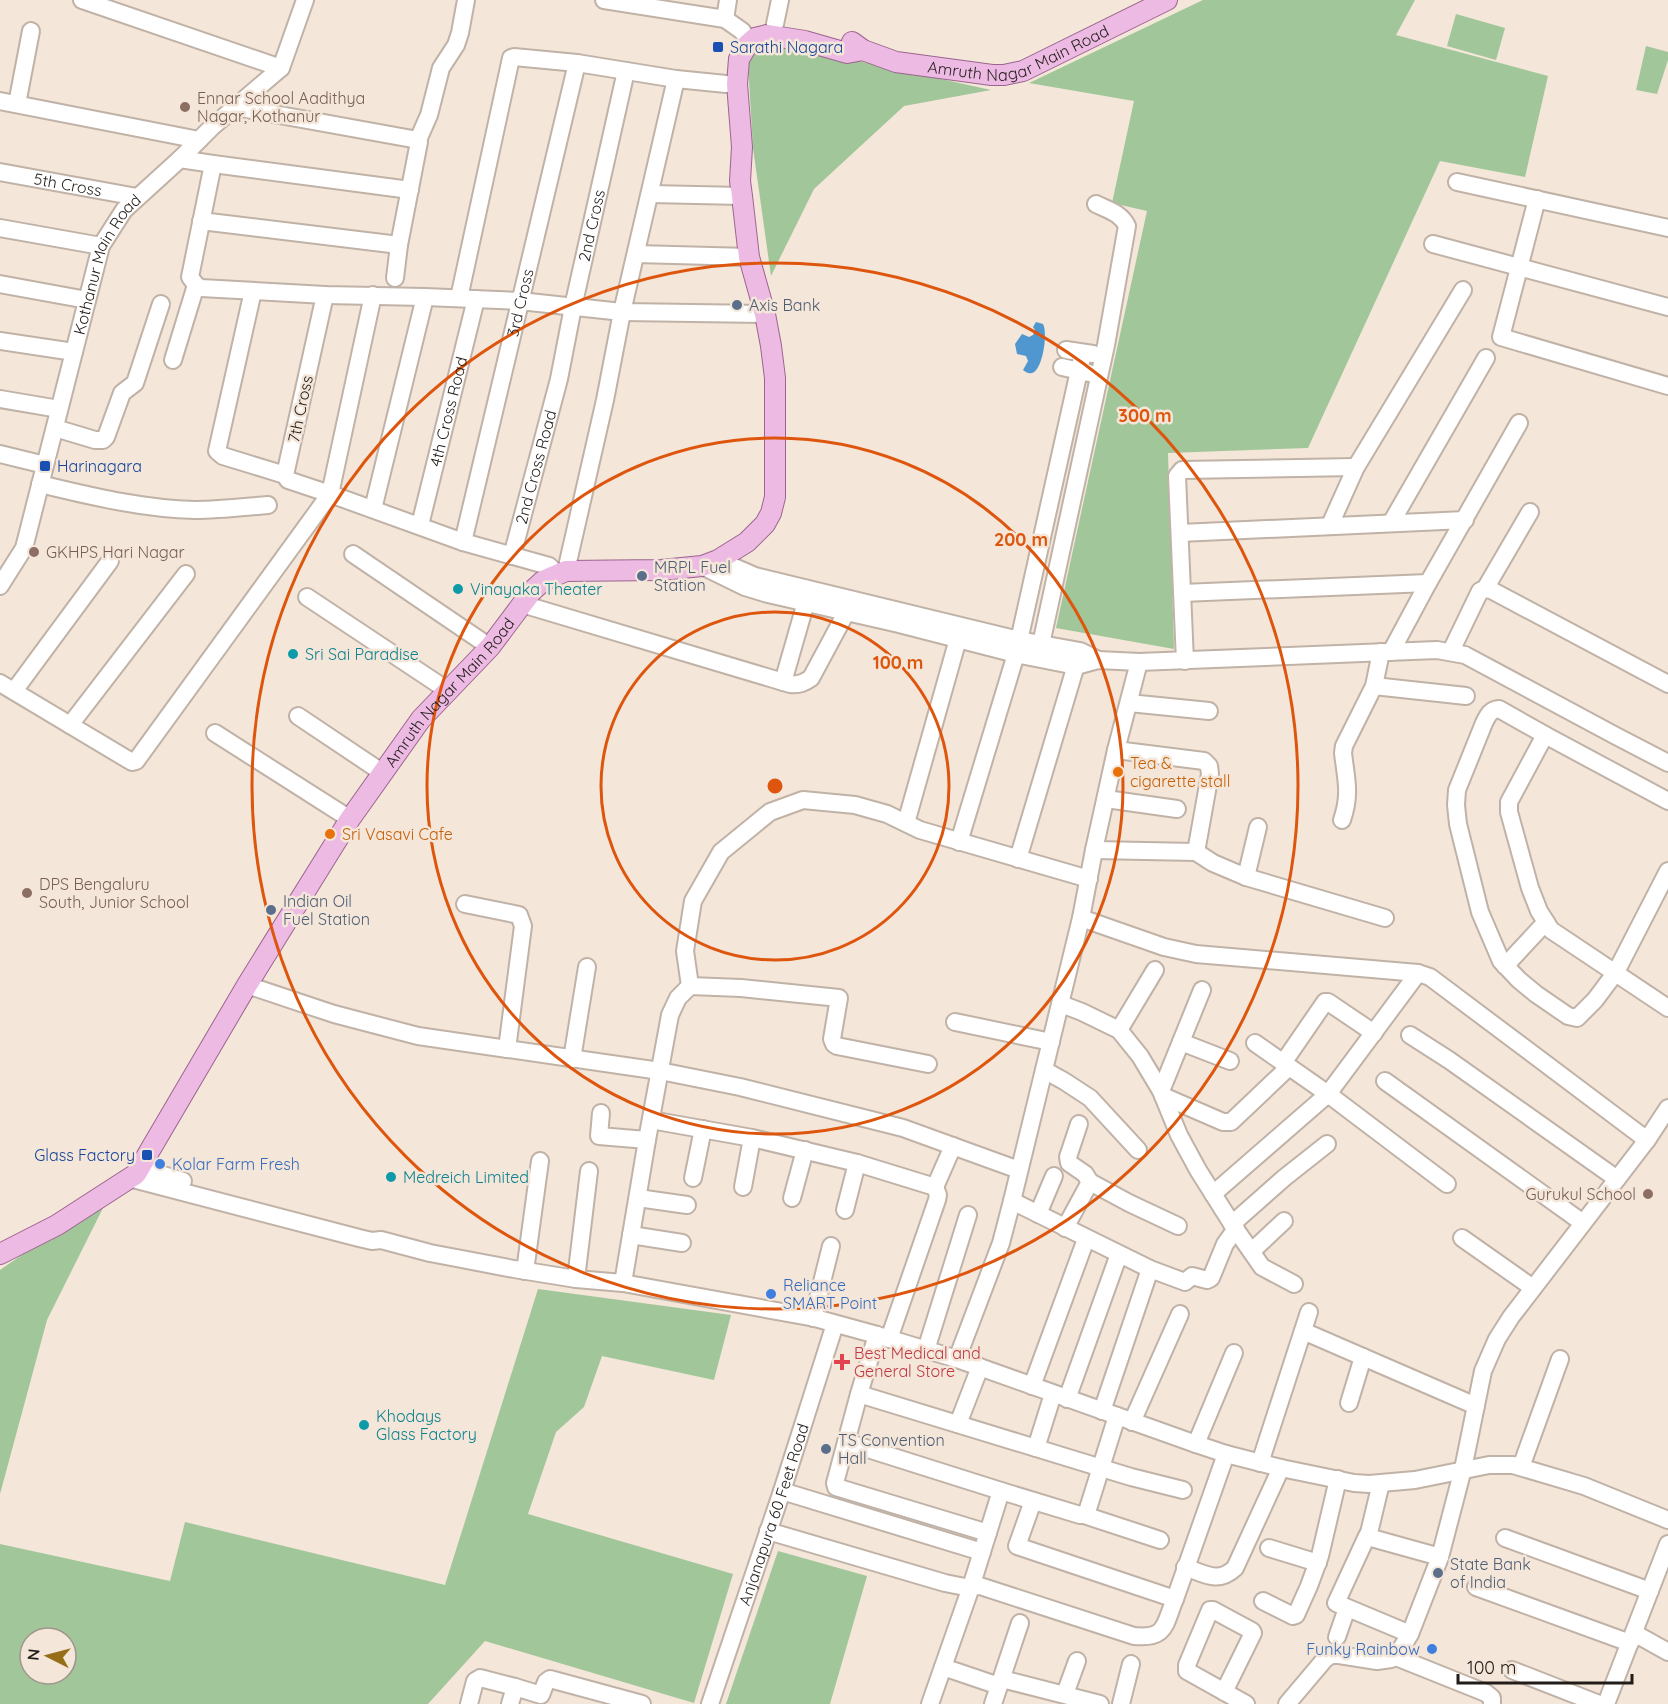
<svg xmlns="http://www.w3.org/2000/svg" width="1668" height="1704" viewBox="0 0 1668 1704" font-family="Quicksand,sans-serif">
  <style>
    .green { fill: #a1c699; fill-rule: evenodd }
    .water { fill: #5097cf }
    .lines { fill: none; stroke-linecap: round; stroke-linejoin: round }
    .minor-casing { stroke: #c0b2a6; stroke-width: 20 }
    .major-casing { stroke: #9c658f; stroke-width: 22 }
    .minor { stroke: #fff; stroke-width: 16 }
    .major { stroke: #ecbae2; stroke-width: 20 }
    .ring { fill: none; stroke: #de560d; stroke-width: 3 }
    .transit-dot { fill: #1a4fb4; stroke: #f4e6d9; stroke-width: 2 }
    .education-dot { fill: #8d6e63; stroke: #f4e6d9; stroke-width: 2 }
    .service-dot { fill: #5c6f8a; stroke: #f4e6d9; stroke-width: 2 }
    .culture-dot { fill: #0f9aa8; stroke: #f4e6d9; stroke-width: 2 }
    .food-dot { fill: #e8710a; stroke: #f4e6d9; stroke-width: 2 }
    .shop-dot { fill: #3f7fe0; stroke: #f4e6d9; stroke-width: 2 }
    .health-dot { fill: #e0444e; stroke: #f4e6d9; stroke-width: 2 }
    .labels { text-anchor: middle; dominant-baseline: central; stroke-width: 5; stroke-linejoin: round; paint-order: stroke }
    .street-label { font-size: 16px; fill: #211c18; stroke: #f4e6d9 }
    .transit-label { font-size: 16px; fill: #164399; stroke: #f4e6d9; text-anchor: start }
    .education-label { font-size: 16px; fill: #785e54; stroke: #f4e6d9; text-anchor: start }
    .service-label { font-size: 16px; fill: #4e5e75; stroke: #f4e6d9; text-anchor: start }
    .culture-label { font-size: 16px; fill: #0d838f; stroke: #f4e6d9; text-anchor: start }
    .food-label { font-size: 16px; fill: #c56008; stroke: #f4e6d9; text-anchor: start }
    .shop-label { font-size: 16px; fill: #366cbe; stroke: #f4e6d9; text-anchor: start }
    .health-label { font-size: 16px; fill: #be3a42; stroke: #f4e6d9; text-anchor: start }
    .centre { fill: #de560d; stroke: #f4e6d9; stroke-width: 3 }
    .ring-label { font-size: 18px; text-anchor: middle; font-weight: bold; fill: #de560d; stroke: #f4e6d9; stroke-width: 5; stroke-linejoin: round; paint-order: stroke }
  </style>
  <rect width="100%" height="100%" fill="#f4e6d9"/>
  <!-- green -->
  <g class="green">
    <polygon points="1203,0 1415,0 1396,35 1548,76 1525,177 1440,161 1308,448 1168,453 1174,649 1056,628 1147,211 1112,203 1134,101 1029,83"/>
    <polygon points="1456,14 1505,28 1496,60 1447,46"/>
    <polygon points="773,42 991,90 904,106 814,189 771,276 753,148 748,64 756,46"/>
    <polygon points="1646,46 1668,52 1668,60 1657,94 1636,90"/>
    <polygon points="110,1194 47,1320 0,1494 0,1270"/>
    <path d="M538,1289l193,26 -17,65 -112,-24 -18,51 -28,25 -28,82 205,60 -39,129 -209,-62 -57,63h-428v-160l170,37 15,-59 260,63zM30,1638h36v36h-36z"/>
    <polygon points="778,1551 867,1576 830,1704 726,1704"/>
  </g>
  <!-- water -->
  <path class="water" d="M1036,322l7,2c5,8 0,46 -11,49 -4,1 -6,-1 -9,-3l5,-9 -2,-5 -9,-2 -2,-10 7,-10 7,3 4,-2 2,-5 -2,-3z"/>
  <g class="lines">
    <defs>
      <g id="minor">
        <polyline points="82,0 281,68"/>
        <polyline points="604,0 725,19 742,31 750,42"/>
        <polyline points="725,19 728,0"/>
        <polyline points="775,24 780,0"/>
        <polyline points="0,101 199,140"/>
        <polyline points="17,104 31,31"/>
        <polyline points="235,107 418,140"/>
        <polyline points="180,159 213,164 190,277 196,285 201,288 325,295 425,297 520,301 622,312 765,314"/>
        <polyline points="213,164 410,190"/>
        <path id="s1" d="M0,172l137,25"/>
        <polyline points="1457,182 1668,228"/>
        <polyline points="650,194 742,196"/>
        <polyline points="1537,199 1501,337 1668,386"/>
        <polyline points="201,221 399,245"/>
        <polyline points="0,228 101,246"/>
        <polyline points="1433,244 1668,307"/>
        <polyline points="636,254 749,257"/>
        <polyline points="395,278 399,245 419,142 418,140 429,115 441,68 456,45 460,33 466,0"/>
        <polyline points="0,284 87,300"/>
        <polyline points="253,291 217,451 223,456 285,475"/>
        <polyline points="325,295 285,475 288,480 330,494 373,295"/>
        <polyline points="459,298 511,58 514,57 577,63 676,79 726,84"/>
        <polyline points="0,341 74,352"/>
        <polyline points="1066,350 1093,354"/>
        <polyline points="173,360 196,285"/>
        <polyline points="1062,367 1089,373"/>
        <polyline points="0,399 59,409"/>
        <polyline points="55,428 95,440 103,440 106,437 122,393 135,383 161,304"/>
        <polyline points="0,454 45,465"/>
        <path d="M40,484c51,12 102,25 155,26 24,0 49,-3 73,-5"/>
        <polyline points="373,509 425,297"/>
        <polyline points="1391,523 1486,358"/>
        <path id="s2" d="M420,525l56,-226"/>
        <polyline points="1330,525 1356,467 1463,290"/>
        <polyline points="1180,533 1465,520"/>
        <path id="s3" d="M463,542l114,-479"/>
        <polyline points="353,554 490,647"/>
        <path id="s4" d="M512,556l47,-177 14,-72 53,-236"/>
        <polyline points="718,560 755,576 1019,640 1080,651 1098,660"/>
        <polyline points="702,566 745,587 768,594 899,624 1016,654 1076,666 1098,660 1139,662 1437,650 1465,655 1616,736 1668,763"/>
        <polyline points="566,571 605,400 622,312 676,79"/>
        <path id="s5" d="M0,586l24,-38 77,-302 23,-36 56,-51 32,-32 69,-59 24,-68"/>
        <polyline points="1485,589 1530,512"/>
        <polyline points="1182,593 1428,583"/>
        <polyline points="307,597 447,690"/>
        <path d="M522,604l268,80c9,1 14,-1 21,-6l36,-67"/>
        <polyline points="1451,651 1480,591 1485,589 1491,590 1668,684"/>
        <polyline points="1391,652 1428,583 1519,423"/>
        <path d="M1038,658l68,-313 21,-119c-6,-13 -19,-16 -31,-22"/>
        <polyline points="1185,661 1177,476 1182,470 1356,467"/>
        <polyline points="783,682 806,602"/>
        <polyline points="0,683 132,762 136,761 330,494 463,542 549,566 557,574"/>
        <polyline points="1374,686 1466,696"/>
        <polyline points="14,691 110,561"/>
        <polyline points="1129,703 1209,711"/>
        <polyline points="298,716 383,773"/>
        <polyline points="70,725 186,574"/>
        <polyline points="215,733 350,819"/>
        <path d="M1545,735l-46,-26c-9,1 -11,6 -15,14l-27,67 -1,15 2,19 22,88 21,49 18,19 17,14 32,22 9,2 18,-18 21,-28 52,-101"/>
        <polyline points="1116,750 1204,761 1209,766 1210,774 1196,852"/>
        <polyline points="1106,799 1177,809"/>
        <polyline points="1668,801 1545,735 1509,802 1509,812 1530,888 1539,911 1551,930 1668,1008"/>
        <path d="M1342,820c9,-26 4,-41 1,-67l1,-7 30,-60 7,-34"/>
        <polyline points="906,823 958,639"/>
        <polyline points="959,842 1016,654 1083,353"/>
        <polyline points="1094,850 1196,852 1213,863 1246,877 1385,918"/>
        <polyline points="1018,859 1079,655"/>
        <polyline points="1246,877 1258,827"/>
        <polyline points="465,904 519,915 523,926 507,1049"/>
        <polyline points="1081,918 1164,947 1196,954 1418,973 1430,977 1647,1140"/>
        <polyline points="1505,966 1546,922"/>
        <polyline points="247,985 334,1014 418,1036 660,1071 740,1087 903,1128 1019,1170"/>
        <polyline points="690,986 685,951 693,901 721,852 770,812 803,800 855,805 887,814 920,830 1089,879"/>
        <polyline points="1061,1004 1082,1012 1119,1030 1140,1056 1161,1091 1179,1135 1198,1170 1232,1224 1262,1267 1294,1284"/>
        <polyline points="955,1022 1051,1042"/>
        <polyline points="1119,1030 1155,970"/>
        <polyline points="1410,1035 1449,1060 1617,1179"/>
        <polyline points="1181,1042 1230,1061"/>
        <polyline points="1255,1043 1328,1094 1447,1184"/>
        <polyline points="572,1059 587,967"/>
        <polyline points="1283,1063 1325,1002 1328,1002 1374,1033"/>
        <polyline points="1044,1070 1064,1081 1090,1098 1138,1150"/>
        <polyline points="1385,1081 1583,1223"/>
        <polyline points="1161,1091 1202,990"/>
        <polyline points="1163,1096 1223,1122 1231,1122 1289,1067"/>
        <polyline points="601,1113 599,1136 647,1140"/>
        <polyline points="651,1120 752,1138 857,1163 935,1187 938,1195 937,1200 889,1339"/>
        <polyline points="1079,1124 1068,1157 1069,1163 1085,1174 1090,1182"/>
        <polyline points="140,1168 183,1181"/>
        <polyline points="129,1178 359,1238 372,1241 381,1240 430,1253 514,1269 576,1279 623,1283 815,1318 877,1335 957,1359 1196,1444 1226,1454 1281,1468 1354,1483 1369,1484 1415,1480 1489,1465 1513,1465 1584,1486 1668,1520"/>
        <polyline points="693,1178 703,1129"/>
        <polyline points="743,1187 752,1138"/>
        <polyline points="935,1187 953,1146"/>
        <polyline points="1213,1194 1328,1094 1418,973"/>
        <polyline points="638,1198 687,1205"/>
        <polyline points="792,1198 805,1150"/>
        <polyline points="1012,1201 1150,1269 1185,1282 1192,1276 1207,1280 1211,1278 1225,1244 1236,1229"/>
        <polyline points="845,1210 857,1163"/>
        <polyline points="1038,1214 1054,1176"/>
        <polyline points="1232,1224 1284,1178 1327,1144"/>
        <polyline points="1065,1228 1090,1182 1129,1203 1178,1226"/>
        <polyline points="631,1235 682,1243"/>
        <polyline points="1462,1238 1533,1288"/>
        <polyline points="1252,1251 1284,1221"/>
        <polyline points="525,1271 540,1161"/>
        <polyline points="576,1279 589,1171"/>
        <polyline points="623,1283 647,1140 670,1015 678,998 690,986 741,988 839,998 832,1039 834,1044 837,1046 928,1064"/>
        <polyline points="813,1318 831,1246"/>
        <polyline points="1303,1331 1476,1406"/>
        <polyline points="877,1335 859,1394 835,1483 836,1487 988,1533"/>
        <polyline points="926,1350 968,1215"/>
        <polyline points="957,1359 1001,1243 1012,1201 1081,918 1094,850 1116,750 1139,662"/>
        <polyline points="1032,1386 1086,1239"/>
        <polyline points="859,1394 1131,1477 1183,1490"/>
        <polyline points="1067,1399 1119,1254"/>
        <polyline points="1349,1403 1363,1357"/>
        <polyline points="1102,1411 1150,1269"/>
        <polyline points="1132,1422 1180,1314"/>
        <polyline points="958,1424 980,1367"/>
        <polyline points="846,1442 1001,1491"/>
        <polyline points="1196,1444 1234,1353"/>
        <polyline points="1036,1448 1053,1394"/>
        <polyline points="1260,1463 1309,1312"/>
        <polyline points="1521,1467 1560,1359"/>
        <polyline points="1381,1483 1368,1537 1440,1557"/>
        <polyline points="782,1491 982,1552"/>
        <polyline points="1033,1501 1017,1546 1175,1599 1226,1454"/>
        <polyline points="1084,1515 1160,1540"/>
        <path d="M768,1531l177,52 20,4 15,-1 154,50c33,3 30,-11 41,-37"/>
        <polyline points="1367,1536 1336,1603 1410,1634"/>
        <polyline points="1505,1538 1650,1591"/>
        <polyline points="1269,1548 1318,1563"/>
        <path d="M1185,1567c20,7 33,17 50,1l46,-100"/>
        <polyline points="1476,1587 1630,1643"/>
        <polyline points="1263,1601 1293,1616 1296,1615 1309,1586 1320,1556 1338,1479"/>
        <polyline points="1634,1633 1668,1652"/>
        <polyline points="1337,1637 1347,1608"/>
        <polyline points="1396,1657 1486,1693 1492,1698 1492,1704"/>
        <polyline points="943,1667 999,1686"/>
        <polyline points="1512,1670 1599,1704"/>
        <polyline points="1002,1679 1100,1704"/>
        <polyline points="1224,1692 1253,1633 1252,1631 1213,1610 1210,1610 1187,1665 1187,1671 1246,1704"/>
        <polyline points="1065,1694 1077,1661"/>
        <polyline points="469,1704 475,1681 480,1678 515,1687"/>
        <polyline points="510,1704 515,1687 541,1695 546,1682 550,1679 642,1704"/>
        <path id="s6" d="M710,1704l72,-213 53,-167"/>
        <polyline points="930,1704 971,1587 1001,1491 1080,1515 1084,1515 1087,1512 1117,1416"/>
        <polyline points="993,1704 1020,1623"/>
        <polyline points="1121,1704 1131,1664"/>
        <polyline points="1287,1704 1325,1659 1331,1655 1339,1655 1377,1661 1391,1659 1396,1657 1410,1634 1440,1557 1463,1469 1483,1371 1497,1339 1511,1317 1647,1140 1668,1108"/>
        <polyline points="1606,1704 1668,1544"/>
      </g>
      <g id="major">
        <path id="s7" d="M852,42l11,8 33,12 96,13h12l19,-4 144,-71"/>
        <path id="s8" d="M0,1254l57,-29 79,-51 111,-189 103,-166 71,-100 69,-72 42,-56 11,-10 23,-10 95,-1 41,-4 16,-6 29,-18 18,-18 6,-11 4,-16v-119l-4,-32 -6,-32 -16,-57 -7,-61 -2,-15 2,-34 -5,-63 2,-25 9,-15 7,-6 12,-3 38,6 42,12 16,-3"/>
      </g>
    </defs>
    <!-- minor casing -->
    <use href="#minor" class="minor-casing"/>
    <!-- major casing -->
    <use href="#major" class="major-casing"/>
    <!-- minor -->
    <use href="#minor" class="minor"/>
    <!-- major -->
    <use href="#major" class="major"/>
  </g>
  <!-- distance rings -->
  <g class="ring">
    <circle cx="775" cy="786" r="174"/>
    <circle cx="775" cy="786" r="348"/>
    <circle cx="775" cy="786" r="523"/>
  </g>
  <!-- markers -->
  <g class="transit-dot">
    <rect x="712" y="41" width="12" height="12" rx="3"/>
    <rect x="39" y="460" width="12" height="12" rx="3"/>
    <rect x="141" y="1149" width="12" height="12" rx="3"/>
  </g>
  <g class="education-dot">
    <circle cx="185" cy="107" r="6"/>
    <circle cx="34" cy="552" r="6"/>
    <circle cx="27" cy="893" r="6"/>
    <circle cx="1648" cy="1194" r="6"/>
  </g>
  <g class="service-dot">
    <circle cx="737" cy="305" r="6"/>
    <circle cx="642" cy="576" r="6"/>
    <circle cx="271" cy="910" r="6"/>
    <circle cx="826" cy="1449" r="6"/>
    <circle cx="1438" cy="1573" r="6"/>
  </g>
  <g class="culture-dot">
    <circle cx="458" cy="589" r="6"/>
    <circle cx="293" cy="654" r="6"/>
    <circle cx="391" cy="1177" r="6"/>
    <circle cx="364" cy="1425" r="6"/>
  </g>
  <g class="food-dot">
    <circle cx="1118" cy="772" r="6"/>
    <circle cx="330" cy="834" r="6"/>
  </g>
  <g class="shop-dot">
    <circle cx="160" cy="1164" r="6"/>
    <circle cx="771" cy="1294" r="6"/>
    <circle cx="1432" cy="1649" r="6"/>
  </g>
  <path class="health-dot" d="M839 1353h6v6h6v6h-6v6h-6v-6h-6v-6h6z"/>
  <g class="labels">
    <!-- street labels -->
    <g class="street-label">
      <text stroke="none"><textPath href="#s7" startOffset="176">Amruth Nagar Main Road</textPath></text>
      <text stroke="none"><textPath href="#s1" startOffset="69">5th Cross</textPath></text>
      <text stroke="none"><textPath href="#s4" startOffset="340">2nd Cross</textPath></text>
      <text stroke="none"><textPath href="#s5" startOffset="342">Kothanur Main Road</textPath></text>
      <text stroke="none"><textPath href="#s3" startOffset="246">3rd Cross</textPath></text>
      <text transform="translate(300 409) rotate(-78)">7th Cross</text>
      <text stroke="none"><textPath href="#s2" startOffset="117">4th Cross Road</textPath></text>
      <text stroke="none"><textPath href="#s4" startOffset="92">2nd Cross Road</textPath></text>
      <text stroke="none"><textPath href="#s8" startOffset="734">Amruth Nagar Main Road</textPath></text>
      <text stroke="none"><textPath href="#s6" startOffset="200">Anjanapura 60 Feet Road</textPath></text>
    </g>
    <!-- transit labels -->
    <g class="transit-label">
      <text x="730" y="47">Sarathi Nagara</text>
      <text x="57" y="466">Harinagara</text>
      <text x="135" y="1155" text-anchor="end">Glass Factory</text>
    </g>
    <!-- education labels -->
    <g class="education-label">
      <text x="197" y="98">Ennar School Aadithya<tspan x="197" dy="18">Nagar, Kothanur</tspan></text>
      <text x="46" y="552">GKHPS Hari Nagar</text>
      <text x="39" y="884">DPS Bengaluru<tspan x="39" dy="18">South, Junior School</tspan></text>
      <text x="1636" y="1194" text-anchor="end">Gurukul School</text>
    </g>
    <!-- service labels -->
    <g class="service-label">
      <text x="749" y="305">Axis Bank</text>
      <text x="654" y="567">MRPL Fuel<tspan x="654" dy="18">Station</tspan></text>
      <text x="283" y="901">Indian Oil<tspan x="283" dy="18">Fuel Station</tspan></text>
      <text x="838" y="1440">TS Convention<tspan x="838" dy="18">Hall</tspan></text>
      <text x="1450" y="1564">State Bank<tspan x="1450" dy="18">of India</tspan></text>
    </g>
    <!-- culture labels -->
    <g class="culture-label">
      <text x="470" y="589">Vinayaka Theater</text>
      <text x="305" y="654">Sri Sai Paradise</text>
      <text x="403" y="1177">Medreich Limited</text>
      <text x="376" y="1416">Khodays<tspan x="376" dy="18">Glass Factory</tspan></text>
    </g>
    <!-- food labels -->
    <g class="food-label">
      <text x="1130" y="763">Tea &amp;<tspan x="1130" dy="18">cigarette stall</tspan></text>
      <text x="342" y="834">Sri Vasavi Cafe</text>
    </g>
    <!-- shop labels -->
    <g class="shop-label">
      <text x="172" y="1164">Kolar Farm Fresh</text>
      <text x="783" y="1285">Reliance<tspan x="783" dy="18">SMART Point</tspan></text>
      <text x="1420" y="1649" text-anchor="end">Funky Rainbow</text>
    </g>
    <!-- health labels -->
    <g class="health-label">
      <text x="854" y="1353">Best Medical and<tspan x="854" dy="18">General Store</tspan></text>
    </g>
  </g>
  <circle cx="775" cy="786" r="9" class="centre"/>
  <g class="ring-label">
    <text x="1145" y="422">300 m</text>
    <text x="1021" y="546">200 m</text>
    <text x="898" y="669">100 m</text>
  </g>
  <!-- north arrow -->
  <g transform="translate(48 1656) rotate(276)"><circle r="28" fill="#f4e6d9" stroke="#a0958c" stroke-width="1.5"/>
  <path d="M0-4.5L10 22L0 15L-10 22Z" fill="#966e18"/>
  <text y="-9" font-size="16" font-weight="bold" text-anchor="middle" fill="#211c18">N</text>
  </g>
  <!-- scale -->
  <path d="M1458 1674v9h174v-9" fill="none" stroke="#211c18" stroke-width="3"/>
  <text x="1467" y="1674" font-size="18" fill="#211c18" stroke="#f4e6d9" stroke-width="4.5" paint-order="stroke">100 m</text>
</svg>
